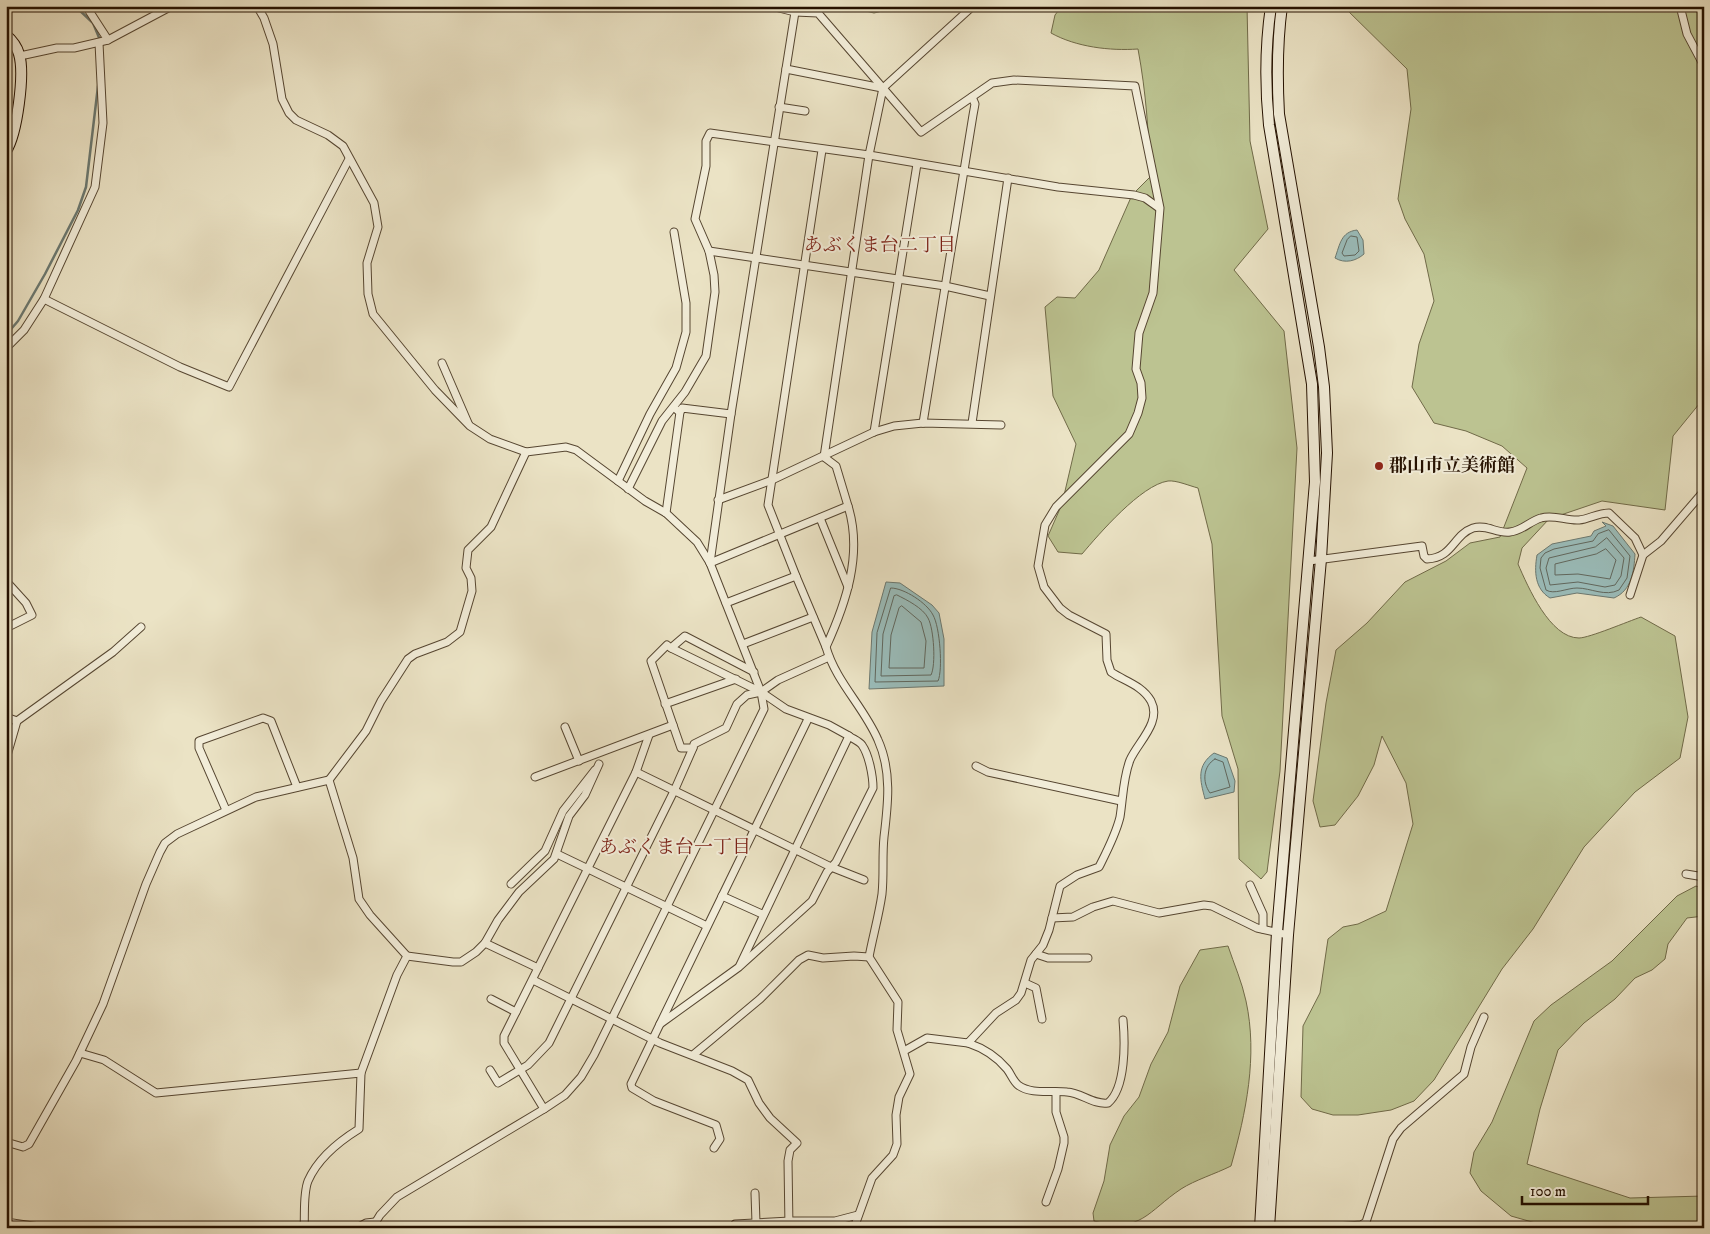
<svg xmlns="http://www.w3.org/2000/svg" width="1710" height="1234" viewBox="0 0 1710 1234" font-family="'IM FELL DW Pica','Noto Serif JP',serif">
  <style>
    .green { fill: #bcc391; stroke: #706a48 }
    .water { fill: #9abdbb; stroke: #6b7870 }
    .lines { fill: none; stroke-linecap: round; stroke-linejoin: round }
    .shore { stroke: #60675e; stroke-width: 1 }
    .stream { stroke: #6b7870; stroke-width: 2.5 }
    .street-casing { stroke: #564631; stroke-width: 9 }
    .secondary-casing { stroke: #251100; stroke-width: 12 }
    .street { stroke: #f2edd9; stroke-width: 7 }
    .secondary { stroke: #f2edd9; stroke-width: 10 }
    .poi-dot { fill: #8f2418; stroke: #f2edd9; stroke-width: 2 }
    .labels { text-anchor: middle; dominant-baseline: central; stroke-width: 4; stroke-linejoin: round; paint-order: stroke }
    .poi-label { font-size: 18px; font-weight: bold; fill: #251100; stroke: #f2edd9; text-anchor: start }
    .neighbourhood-label { font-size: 19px; fill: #7a1f14; stroke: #f2edd9 }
  </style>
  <rect width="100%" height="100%" fill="#ebe3c5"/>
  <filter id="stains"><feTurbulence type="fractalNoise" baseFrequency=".004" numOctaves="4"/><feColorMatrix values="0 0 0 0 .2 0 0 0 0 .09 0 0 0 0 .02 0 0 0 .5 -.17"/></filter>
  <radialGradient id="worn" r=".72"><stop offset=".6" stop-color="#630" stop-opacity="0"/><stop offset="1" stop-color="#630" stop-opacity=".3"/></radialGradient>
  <!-- green -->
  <g class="green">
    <polygon points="846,6 903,6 874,13"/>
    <path d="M1062,6h185l3,135 18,88 -34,41 50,61 13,117 -17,323 -13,101 -6,7 -22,-20 -1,-90 -16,-53 -10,-172 -14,-56c-8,-2 -22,-8 -30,-7 -27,4 -69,53 -86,73l-24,-2 -10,-16 14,-32 14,-60 -23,-48 -8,-89 12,-10 18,1 24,-28 33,-75 18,-18c-1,-43 -4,-85 -12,-128 -28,2 -62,-2 -87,-16l4,-18z"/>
    <path d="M1343,6h361v392l-31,38 -8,74 -63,-9 -53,18 -27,29 -4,16c10,23 32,74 61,74 10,0 50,-17 62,-21l34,19 13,81 -8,41 -45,34 -51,55 -51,82 -31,40 -68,111 -20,21 -23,9 -33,5h-25l-21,-6 -11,-12 2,-71 17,-33 8,-54 15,-12 15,-3 28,-13 27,-87 -7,-41 -24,-47 -8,29 -16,31 -23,29 -15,2 -7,-26 13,-98 10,-53 31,-27 38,-41 41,-21 24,-18 30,-6 27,-69 -25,-22 -36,-15 -32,-8 -22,-36 7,-43 15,-43 -10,-47 -19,-35 -7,-20 13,-90 -4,-40z"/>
    <polygon points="1696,886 1704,889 1704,916 1687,918 1668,944 1665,959 1652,970 1635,978 1615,999 1584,1023 1558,1050 1540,1109 1527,1164 1630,1198 1704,1196 1704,1228 1553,1228 1511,1216 1481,1191 1470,1173 1474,1152 1492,1122 1534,1021 1551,1005 1612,961 1677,896"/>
    <path d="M1228,946c6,18 14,36 18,55 12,55 0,112 -15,165 -16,8 -36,14 -50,23 -33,22 -40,45 -87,32l-1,-8 11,-32 6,-36 14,-29 15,-19 12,-33 17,-32 12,-46 20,-36z"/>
  </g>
  <!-- water -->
  <g class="water">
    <path d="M1357,230l6,10 1,14c-8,7 -19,10 -29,4 5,-14 6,-26 22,-28z"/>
    <path d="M1602,522l11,4 22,28c-1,17 -3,36 -21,44l-37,-5 -27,5c-15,-9 -16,-26 -13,-43l15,-11 39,-8 3,-5 12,-5z"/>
    <polygon points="886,582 900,583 932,605 939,613 944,639 944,686 869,689 872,632"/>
    <path d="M1214,753l13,5 8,23 -1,11 -29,7c-5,-19 -9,-33 9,-46z"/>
  </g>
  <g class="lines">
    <!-- shore -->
    <g class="shore">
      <polygon points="1351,236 1357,237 1359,251 1355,255 1344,256 1342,253 1347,240"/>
      <path d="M1609,530l21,26 -3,22 -8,12c-14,7 -28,-2 -42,-2 -10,0 -23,7 -31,2l-6,-22 1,-10 4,-5 9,-4 39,-8 5,-7z"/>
      <polygon points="1607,538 1624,558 1621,576 1615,585 1605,587 1578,582 1550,585 1546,568 1549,558 1595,547"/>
      <polygon points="1606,549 1616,560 1610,579 1578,574 1555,575 1555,564 1596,554"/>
      <path d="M891,588c13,0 36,15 42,27 7,12 10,55 5,66l-63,1 2,-49z"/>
      <path d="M897,595c10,5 26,13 31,23 6,11 8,47 3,57l-50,1 2,-42 11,-38z"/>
      <polygon points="902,606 921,622 926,641 924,668 889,668 891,635 899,608"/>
      <path d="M1215,759l8,3 7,25 -20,6c-8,-11 -7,-27 5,-34z"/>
    </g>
    <!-- stream -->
    <g class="stream">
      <polyline points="75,6 93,23 100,40"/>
      <polyline points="6,335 18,321 45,274 78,210 86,187 98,86"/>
    </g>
    <defs>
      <g id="street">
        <polyline points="86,6 108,40"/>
        <polyline points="257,6 264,18 273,44 282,99 289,113 296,120 328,135 343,146 374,203 378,227 367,263 368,294 373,314 435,390 470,426 490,439 526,452 566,447 576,450 645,501 666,513 697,542 710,563 761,692 764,709 594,1055 581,1077 565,1095 544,1109 397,1197 380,1215 372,1228"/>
        <path d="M771,6l24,6 23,1 103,119 71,-49 22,-3 121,6 25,122 -7,85 -14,40 -3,36 5,14 1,15 -4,15 -9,21 -73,73 -11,18 -7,41 6,21 16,21 9,7 37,19 1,26 4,12c13,9 31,13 40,29 11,21 -13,41 -21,59 -7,18 -7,38 -10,57 -4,17 -13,34 -21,50l-22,8 -17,11 -11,44 -6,15 -12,15 -10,33 -5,7 -20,13 -28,30 -41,-5 -23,13"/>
        <polyline points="1680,6 1687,34 1704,66"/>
        <polyline points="20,56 57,48 74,48 108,40 172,6"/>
        <polyline points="786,69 882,88"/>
        <polyline points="779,107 805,111"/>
        <polyline points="822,150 768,505 796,576 826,647"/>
        <polyline points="709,251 945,286 990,296"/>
        <polyline points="44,299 180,367 229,387 349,159"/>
        <polyline points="6,348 24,330 44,299 95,187 103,123 99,43"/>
        <polyline points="442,363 468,423"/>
        <polyline points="677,410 680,412 682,408 731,414"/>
        <polyline points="923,423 973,115 975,104 972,97"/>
        <polyline points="972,423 1008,178"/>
        <polyline points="874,432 917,164"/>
        <polyline points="824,457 869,155 883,88 973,6"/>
        <polyline points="618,481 650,414 676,368 686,332 686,303 674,232"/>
        <polyline points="628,489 662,421 685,392 706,356 715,292 714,275 709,251 695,219 706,166 706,141 710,133 869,155 1058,187 1134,195 1145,198 1159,208"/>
        <polyline points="718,500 772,480 874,432 894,426 923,423 1001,425"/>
        <path d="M848,506c15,48 -2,97 -22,141 10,35 38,60 52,93 14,31 10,64 6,97 -2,19 0,38 -2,57 -3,21 -9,42 -13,63l29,45 -1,28 13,44 -11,23 -3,18 1,29 -4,11 -21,23 -18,50"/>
        <polyline points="666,513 680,412"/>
        <polyline points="820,518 848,587"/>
        <path d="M1309,561l113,-15 2,10 3,3c26,-1 26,-24 46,-31 14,-4 24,6 37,4 12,-1 20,-11 31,-14 13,-4 25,3 38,2 10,-1 19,-7 30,-7l26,25 8,17"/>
        <polyline points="710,563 731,414 795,12"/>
        <polyline points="710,563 848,506 836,466 824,457"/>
        <polyline points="6,581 26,603 32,615 6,628"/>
        <polyline points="1630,595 1643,555 1661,541 1704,491"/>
        <polyline points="726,603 796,576"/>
        <polyline points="743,644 813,617"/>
        <polyline points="671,648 761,692 786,709 829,725 849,736 740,965"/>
        <polyline points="665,704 736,679"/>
        <polyline points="6,717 17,721"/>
        <polyline points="673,725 681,748 693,748 694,744 726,728 737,704 747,695 761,692 778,680 829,657"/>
        <polyline points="565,727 579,761"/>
        <polyline points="6,759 17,721 113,652 141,627"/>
        <polyline points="976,766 988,772 1121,801"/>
        <polyline points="636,772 831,867 864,880"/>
        <polyline points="535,777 673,725 651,661 667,645 671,648 685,636 754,672"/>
        <polyline points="226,810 199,748 199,741 263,718 271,721 297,787"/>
        <polyline points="557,854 707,926"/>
        <polyline points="1686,874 1704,877"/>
        <polyline points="511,884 545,851 563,811 595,770"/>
        <polyline points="1250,885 1263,914 1263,929"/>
        <polyline points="722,896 762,914"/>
        <polyline points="1052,918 1073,917 1093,907 1113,901 1159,913 1204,905 1212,906 1257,928 1288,935"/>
        <polyline points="485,943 538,968"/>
        <polyline points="1036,954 1048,958 1088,958"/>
        <polyline points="407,956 453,962 461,962 476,952 485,943 498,920 519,892 554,859 569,816 585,795 599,764"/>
        <polyline points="533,980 660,1043 732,1071 748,1080 759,1103 770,1118 797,1143 790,1150 788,1161 789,1228"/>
        <polyline points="1025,983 1036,988 1042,1019"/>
        <polyline points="491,999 516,1012"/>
        <polyline points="660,1024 808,719"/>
        <path d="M968,1043c15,5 29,14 39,26 4,5 6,12 11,16 13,10 34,5 49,7 15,1 26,13 41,11 18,-15 17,-61 15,-83"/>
        <polyline points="80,1053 104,1060 156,1093 361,1073"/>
        <polyline points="693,1055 760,999 799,960 808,955 823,958 854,956 869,957"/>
        <polyline points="490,1070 498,1083 528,1065 549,1043 675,789 693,748"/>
        <polyline points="544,1109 504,1043 504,1036 636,772 649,735"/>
        <polyline points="6,1142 23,1147 29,1144 76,1061 103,1004 146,884 160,852 165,843 177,834 256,797 329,780"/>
        <path d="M714,1148l6,-9 -4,-14 -62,-24 -22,-13 -1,-4 29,-60 79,-57 73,-66 15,-29 9,-10 37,-74c0,-12 -4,-33 -11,-43 -3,-4 -9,-6 -13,-9"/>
        <polyline points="755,1193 756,1223"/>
        <polyline points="1046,1202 1058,1169 1064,1143 1064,1137 1056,1112 1056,1092"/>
        <polyline points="6,1222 46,1228"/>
        <path d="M304,1228c1,-14 -1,-34 4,-47 10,-23 30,-39 51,-52l2,-56 36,-98 10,-19 -37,-41 -11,-16 -6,-41 -24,-78 37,-49 15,-30 27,-42 7,-5 32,-12 13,-10 12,-41 -1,-13 -5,-10 2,-18 23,-23 35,-75"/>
        <polyline points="357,1228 366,1223 375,1222"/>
        <polyline points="734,1228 735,1224 790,1221 835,1221 858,1215"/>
        <polyline points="1325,1228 1361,1225 1366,1222 1393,1139 1401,1128 1464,1074 1471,1047 1484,1017"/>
      </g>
      <g id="secondary">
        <path d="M6,35c6,5 11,12 13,19 6,20 -2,80 -13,97"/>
        <path d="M1260,1228l17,-296 38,-450 -3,-98 -43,-259c-4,-40 -4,-78 2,-119"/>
        <path d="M1269,1228l19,-293 33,-376 6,-106 -3,-66 -5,-40 -40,-233c-2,-37 -2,-72 3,-108"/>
      </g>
    </defs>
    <!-- street casing -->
    <use href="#street" class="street-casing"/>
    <!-- secondary casing -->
    <use href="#secondary" class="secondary-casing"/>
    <!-- street -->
    <use href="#street" class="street"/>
    <!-- secondary -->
    <use href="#secondary" class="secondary"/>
  </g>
  <!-- markers -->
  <circle class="poi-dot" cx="1379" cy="466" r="5"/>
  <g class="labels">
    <!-- poi labels -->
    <g class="poi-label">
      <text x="1389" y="466">郡山市立美術館</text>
    </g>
    <!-- neighbourhood labels -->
    <g class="neighbourhood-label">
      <text x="880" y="245">あぶくま台二丁目</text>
      <text x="675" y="847">あぶくま台一丁目</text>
    </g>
  </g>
  <!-- margin -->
  <rect width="1710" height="1234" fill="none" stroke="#ebe3c5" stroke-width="25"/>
  <rect x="8" y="8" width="1695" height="1219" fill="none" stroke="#251100" stroke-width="2.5"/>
  <rect x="12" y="12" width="1685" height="1209" fill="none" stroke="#251100"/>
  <!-- scale -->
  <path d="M1522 1196v8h126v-8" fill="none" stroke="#251100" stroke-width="2.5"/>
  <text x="1530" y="1196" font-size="15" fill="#251100" stroke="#f2edd9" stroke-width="4" paint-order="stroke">100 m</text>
  <rect width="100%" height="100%" filter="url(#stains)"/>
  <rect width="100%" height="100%" fill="url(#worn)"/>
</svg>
